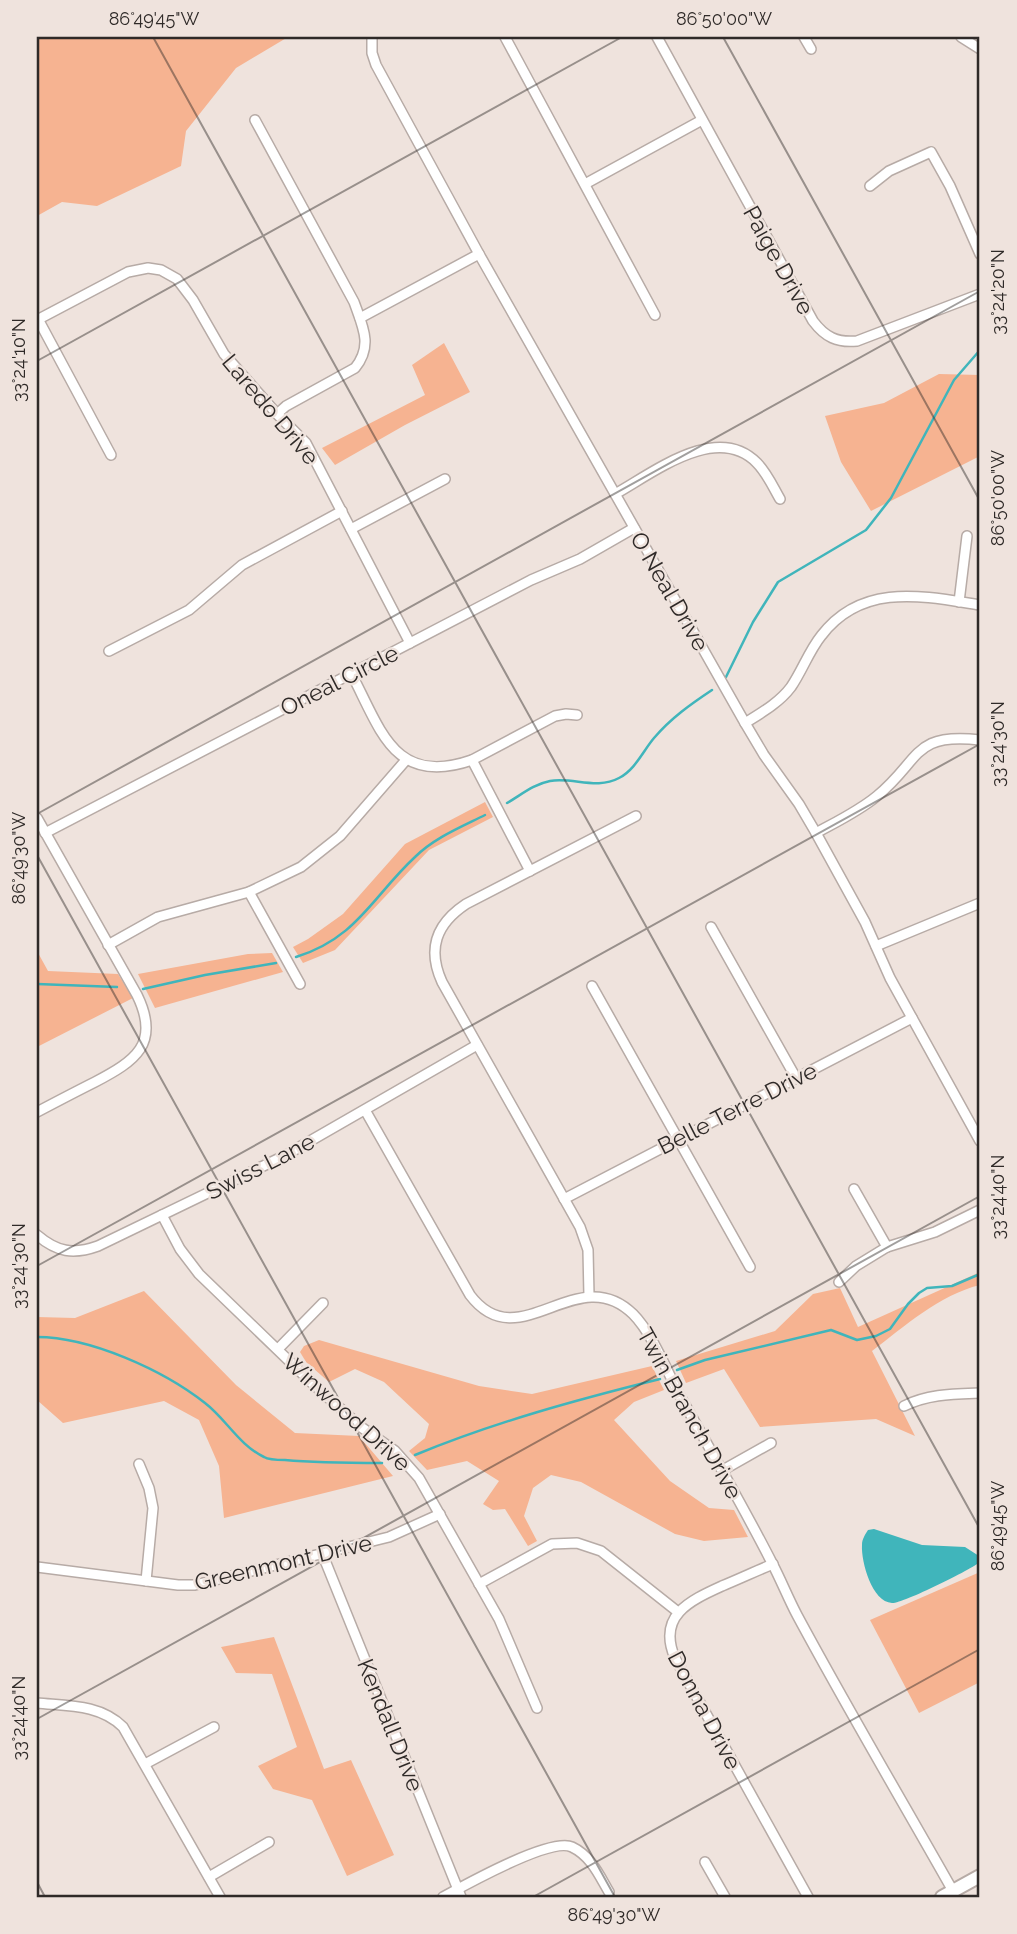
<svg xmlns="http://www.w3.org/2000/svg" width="1017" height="1934" viewBox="0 0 1017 1934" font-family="Raleway,sans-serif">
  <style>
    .green { fill: #f6b391 }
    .water { fill: #40b5bb }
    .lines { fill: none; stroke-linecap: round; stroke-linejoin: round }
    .stream { stroke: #40b5bb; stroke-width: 2.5 }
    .street-casing { stroke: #b7aba6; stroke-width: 12 }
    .secondary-casing { stroke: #b7aba6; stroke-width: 16 }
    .street { stroke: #fff; stroke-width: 9 }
    .secondary { stroke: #fff; stroke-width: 12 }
    .ticks { fill: none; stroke: #2f2a28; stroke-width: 2; stroke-opacity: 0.45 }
    .labels { text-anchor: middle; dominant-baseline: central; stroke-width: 5; stroke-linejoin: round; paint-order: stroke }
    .street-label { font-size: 23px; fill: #2f2a28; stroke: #efe3dd }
    .neatline { fill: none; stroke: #2f2a28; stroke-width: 2.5 }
    .ticks-label { font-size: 18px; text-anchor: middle; fill: #2f2a28 }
  </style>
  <rect width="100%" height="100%" fill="#efe3dd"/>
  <!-- green -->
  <g class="green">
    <polygon points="40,37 288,37 236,68 186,131 181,166 97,206 62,202 37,216 37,38"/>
    <polygon points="444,343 470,392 405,425 335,465 322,448 425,395 412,365"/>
    <polygon points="939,374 980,375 980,456 871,511 841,462 825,416 884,403"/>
    <polygon points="485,802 493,817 429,850 335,950 303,963 293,947 308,939 343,914 405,844"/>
    <polygon points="37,951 48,971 118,974 133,998 37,1047"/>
    <polygon points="272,953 283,972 155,1008 138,974 248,954"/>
    <path d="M980,1272v13c-41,10 -75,41 -108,66l43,85 -39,-17 -116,8 -36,-58 -38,14 -10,-22 99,-30 38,-37 27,-6 18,39z"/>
    <polygon points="144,1291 236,1385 295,1433 359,1436 393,1476 224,1518 219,1466 199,1420 164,1401 63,1423 37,1400 37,1317 75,1318"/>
    <polygon points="319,1340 479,1386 532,1394 652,1366 664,1390 634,1402 614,1420 670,1481 709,1508 734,1510 748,1537 704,1541 675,1534 581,1482 551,1475 533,1488 524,1516 537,1541 528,1546 505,1509 493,1510 483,1504 499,1481 467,1461 427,1470 409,1451 425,1438 429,1424 384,1382 355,1369 329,1382 306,1362 300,1352 304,1346"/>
    <polygon points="980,1572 980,1682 919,1713 870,1620"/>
    <polygon points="274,1637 324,1769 351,1760 394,1855 347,1876 312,1800 273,1789 258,1766 297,1747 272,1674 236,1673 221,1647"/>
  </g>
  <!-- water -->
  <path class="water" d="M874,1529l48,16 43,2 14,9 1,6c-8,7 -78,42 -88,41 -20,-1 -31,-41 -30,-58 0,-6 3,-10 6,-15z"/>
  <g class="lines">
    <!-- stream -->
    <g class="stream">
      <polyline points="726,677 753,622 778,582 866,530 891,498 954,380 980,350"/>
      <path d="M507,803c14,-8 27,-19 43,-22 23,-4 47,9 69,-3 16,-8 24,-27 35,-40 17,-20 37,-34 58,-48"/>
      <path d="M296,957c61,-19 76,-60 119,-100 19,-19 46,-30 70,-42"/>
      <polyline points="37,984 117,987"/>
      <polyline points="143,989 205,975 276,963"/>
      <path d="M37,1337c53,0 126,33 168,66 21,16 34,42 59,54 5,3 14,3 21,3 32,3 64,3 97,3"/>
      <polyline points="677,1370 705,1360 831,1330 857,1340 876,1336 890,1329 908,1304 919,1293 927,1288 952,1286 980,1274"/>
      <path d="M415,1455c80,-33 161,-55 245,-76"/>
    </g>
    <defs>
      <g id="street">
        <polyline points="372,37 372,53 376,65 479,254 745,723 764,755 799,804 816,833 865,922 890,978 980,1141"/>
        <polyline points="505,37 655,315"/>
        <path d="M657,37l156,284c12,16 24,22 44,20l123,-47"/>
        <polyline points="804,37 811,49"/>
        <polyline points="961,37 980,49"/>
        <path d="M255,120l99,182c9,25 19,44 1,66l-69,38 -9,8"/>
        <polyline points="585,184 702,120"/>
        <polyline points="870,186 889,171 931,152 950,186 980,254"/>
        <polyline points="360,318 479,254"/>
        <polyline points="38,319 111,455"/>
        <polyline points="37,320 128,272 148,268 161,270 177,279 193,300 224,354 277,414 306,443 410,643"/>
        <path d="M615,494c38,-21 102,-72 142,-31 10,10 16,24 23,36"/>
        <polyline points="351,529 445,479"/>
        <polyline points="959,602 967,536"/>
        <polyline points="109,651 189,610 242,565 342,511"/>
        <path d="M351,673c30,57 43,114 121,87l83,-44 11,-2 11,1"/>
        <path d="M745,723c16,-10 34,-20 46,-36 11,-16 18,-36 30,-51 41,-54 102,-40 159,-31"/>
        <polyline points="472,760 530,871"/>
        <path d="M37,818l100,177c24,49 -2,66 -42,87 -20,10 -39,20 -58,30"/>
        <polyline points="45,833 531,580 580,559 634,528"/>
        <path d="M816,833c20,-11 43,-22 61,-37 44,-36 35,-64 103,-56"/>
        <polyline points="249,892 300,984"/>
        <polyline points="711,927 796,1078"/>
        <polyline points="108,945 158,917 249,892 301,867 340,836 406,760"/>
        <polyline points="876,946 980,903"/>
        <polyline points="592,986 750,1267"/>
        <path d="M365,1110l105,185c49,65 107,-36 163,19 19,19 34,57 47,82 31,55 63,110 92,167 9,17 16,35 25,52 50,93 104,184 156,276"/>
        <polyline points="854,1189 887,1247"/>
        <polyline points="564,1199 912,1018"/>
        <polyline points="162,1215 180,1249 199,1274 313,1384 361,1427 395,1451 419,1478 499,1619 537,1708"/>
        <path d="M37,1235c20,17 36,20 61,11l186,-90 193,-111"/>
        <polyline points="839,1282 856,1266 887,1247 935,1232 980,1210"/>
        <path d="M589,1296l-1,-46 -8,-23 -138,-245c-15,-33 -6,-58 24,-78l170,-88"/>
        <polyline points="278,1349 323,1303"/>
        <path d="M904,1406c24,-12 49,-12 76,-13"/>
        <polyline points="139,1464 149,1488 153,1508 146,1581"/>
        <polyline points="723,1470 771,1443"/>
        <polyline points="322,1553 461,1897"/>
        <path d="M773,1564c-17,7 -34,15 -51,22 -33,15 -65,30 -47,72l133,239"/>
        <polyline points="37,1567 178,1585 195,1585 389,1537 440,1514"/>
        <polyline points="479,1584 552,1544 577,1543 601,1551 678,1612"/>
        <path d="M37,1703c30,3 63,1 86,24l97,170"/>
        <polyline points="145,1764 214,1727"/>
        <polyline points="705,1862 725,1897"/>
        <polyline points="209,1877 269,1842"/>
        <path d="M443,1897c22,-12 108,-60 129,-50 19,9 27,28 37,45"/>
      </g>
      <polyline id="secondary" points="942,1897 980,1876"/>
    </defs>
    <!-- street casing -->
    <use href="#street" class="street-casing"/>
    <!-- secondary casing -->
    <use href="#secondary" class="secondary-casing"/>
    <!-- street -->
    <use href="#street" class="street"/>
    <!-- secondary -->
    <use href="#secondary" class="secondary"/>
  </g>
  <!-- ticks -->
  <path class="ticks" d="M153,37l827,1492M723,37l257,464M37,361l585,-324M37,814l943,-523M37,855l578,1042M37,1266l943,-522M37,1719l943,-523M37,1882l8,15M533,1897l447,-248"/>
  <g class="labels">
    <!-- street labels -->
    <g class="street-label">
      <text transform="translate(779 260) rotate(61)">Paige Drive</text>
      <text transform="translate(271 409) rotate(50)">Laredo Drive</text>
      <text transform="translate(670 591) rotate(60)">O Neal Drive</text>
      <text transform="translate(339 680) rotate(-27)">Oneal Circle</text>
      <text transform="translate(737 1108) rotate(-27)">Belle Terre Drive</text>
      <text transform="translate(260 1166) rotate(-27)">Swiss Lane</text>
      <text transform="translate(347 1412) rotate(42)">Winwood Drive</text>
      <text transform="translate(690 1413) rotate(61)">Twin Branch Drive</text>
      <text transform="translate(283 1562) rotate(-13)">Greenmont Drive</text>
      <text transform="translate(705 1710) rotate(62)">Donna Drive</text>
      <text transform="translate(391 1725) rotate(68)">Kendall Drive</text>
    </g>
  </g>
  <!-- border -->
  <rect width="1017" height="1934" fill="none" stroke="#efe3dd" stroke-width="77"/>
  <rect x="38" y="38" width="940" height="1858" class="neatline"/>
  <g class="ticks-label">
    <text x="154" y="25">86°49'45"W</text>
    <text x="724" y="25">86°50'00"W</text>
    <text transform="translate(998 292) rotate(-90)" y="6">33°24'20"N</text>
    <text transform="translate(19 360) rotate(-90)" y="6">33°24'10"N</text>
    <text transform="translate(998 498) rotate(-90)" y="6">86°50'00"W</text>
    <text transform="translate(998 744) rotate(-90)" y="6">33°24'30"N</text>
    <text transform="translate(19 858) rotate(-90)" y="6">86°49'30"W</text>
    <text transform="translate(998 1197) rotate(-90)" y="6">33°24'40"N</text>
    <text transform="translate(19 1266) rotate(-90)" y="6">33°24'30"N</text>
    <text transform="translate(998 1526) rotate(-90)" y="6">86°49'45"W</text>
    <text transform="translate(19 1718) rotate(-90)" y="6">33°24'40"N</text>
    <text x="614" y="1921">86°49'30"W</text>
  </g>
</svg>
